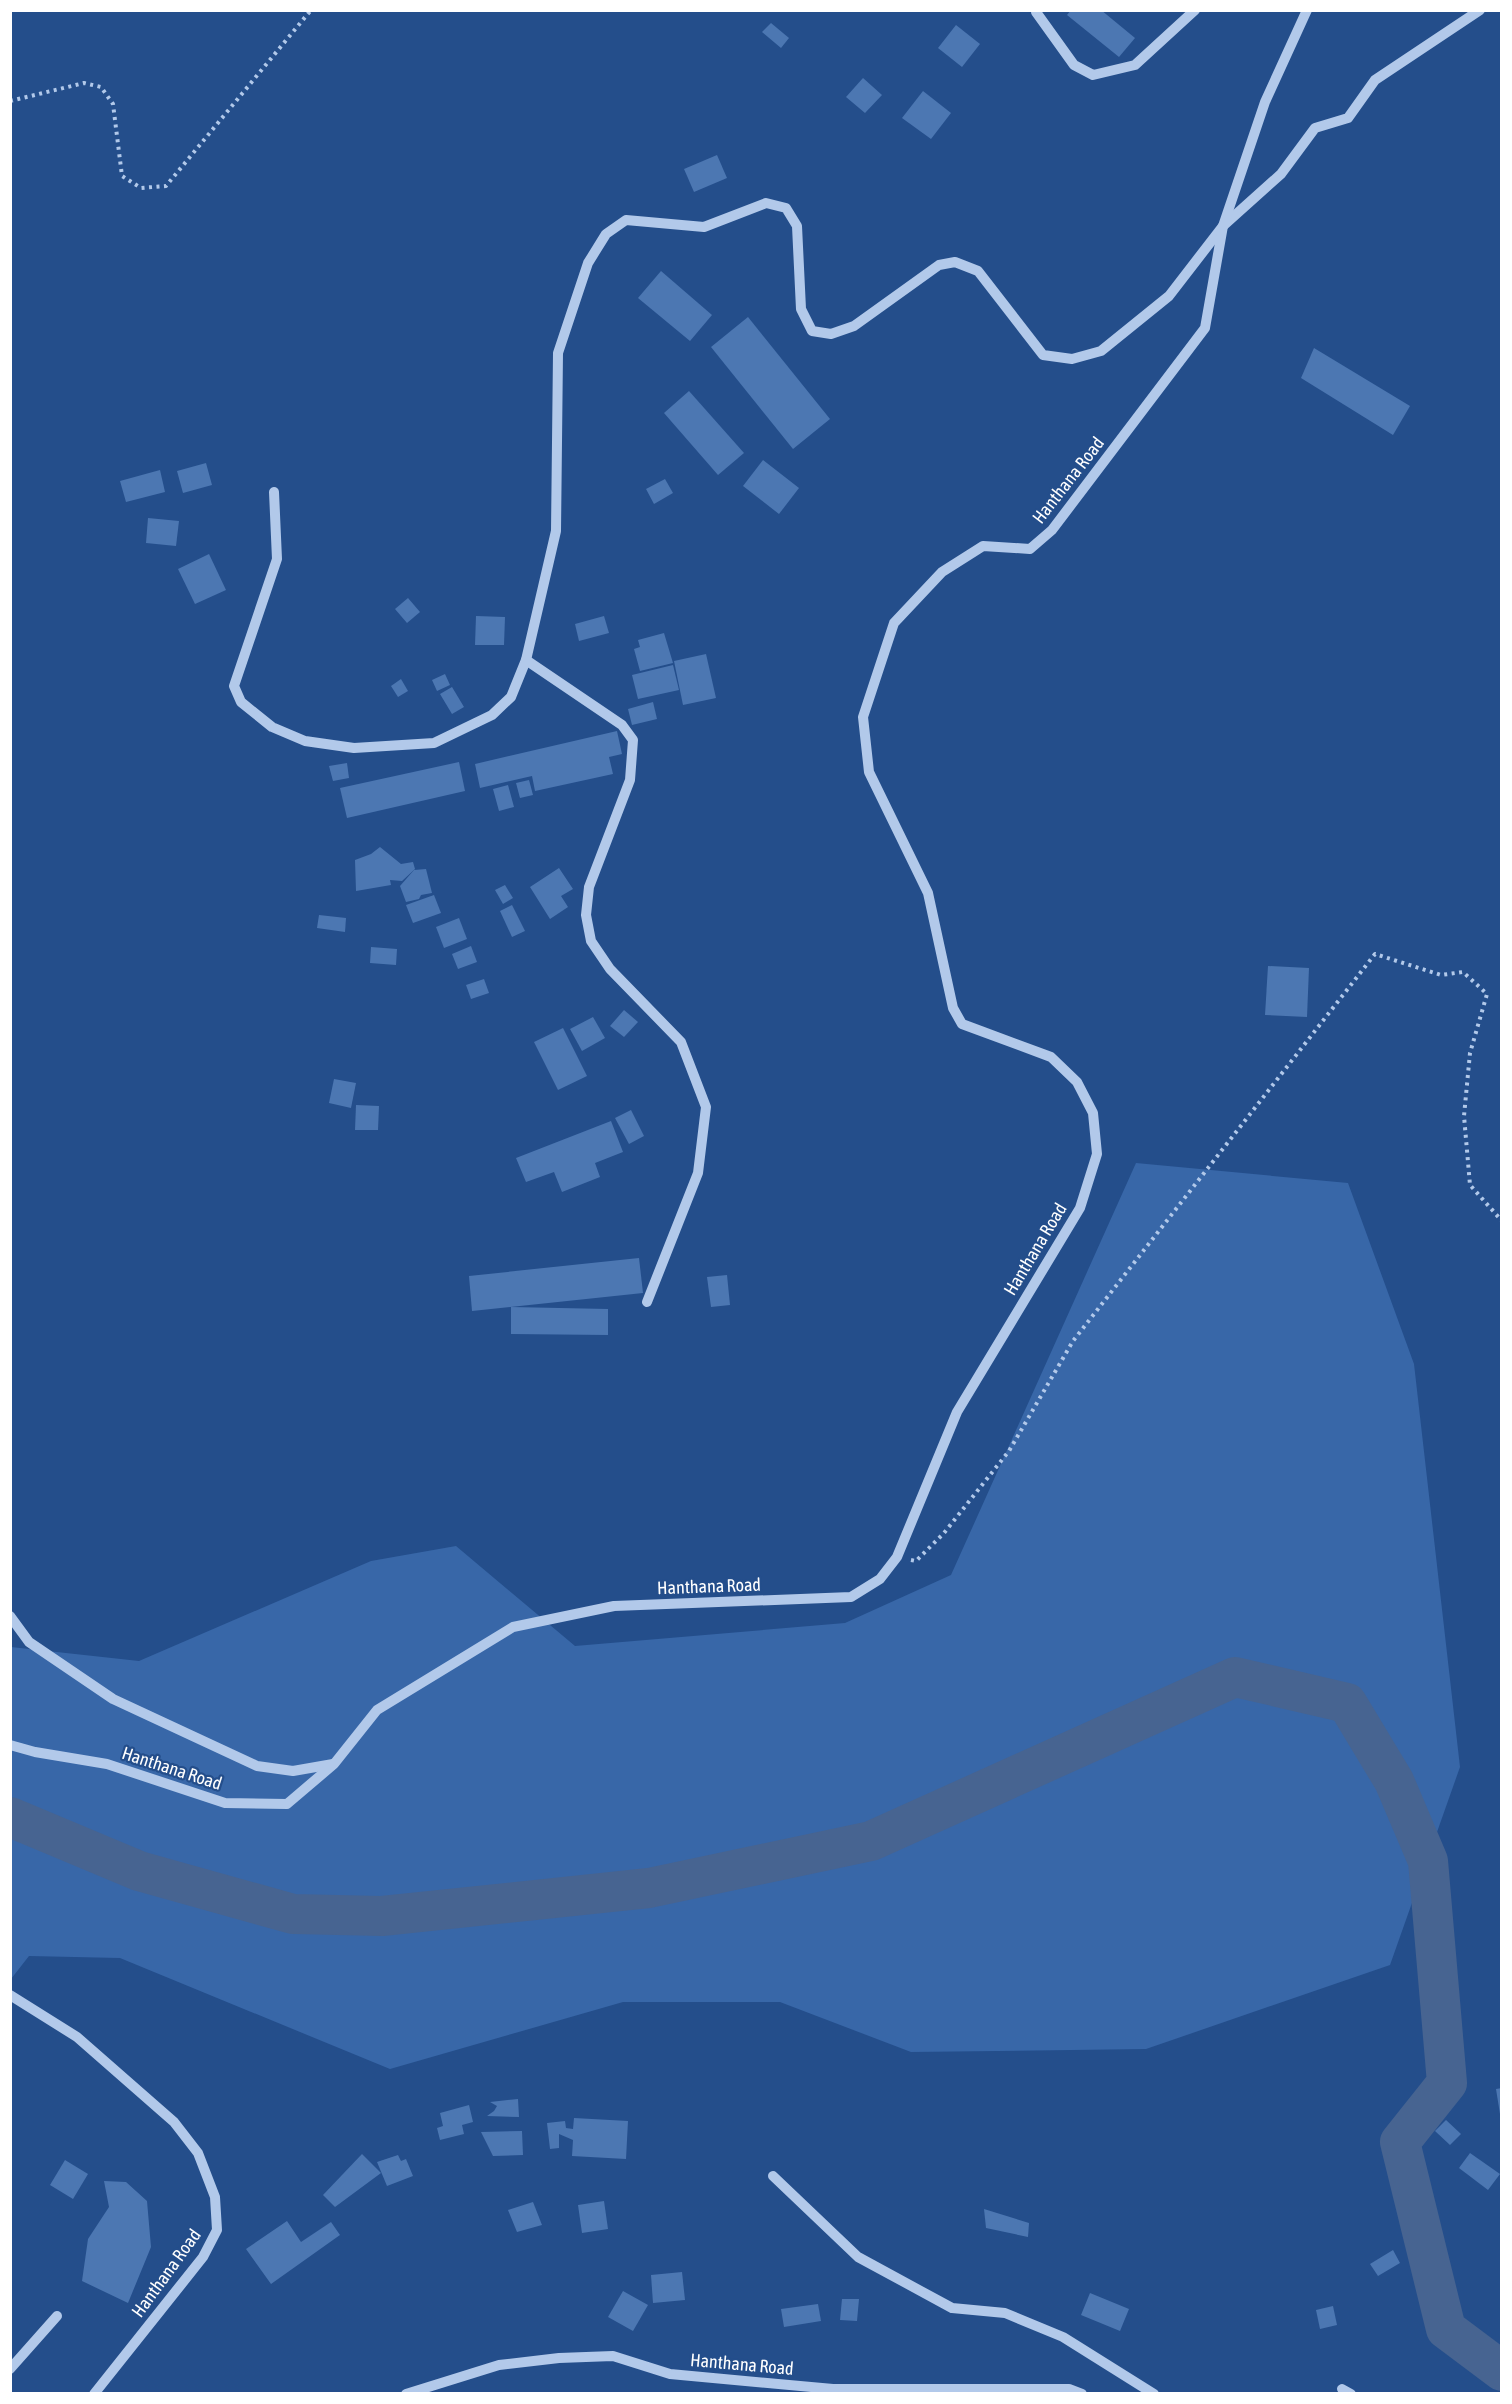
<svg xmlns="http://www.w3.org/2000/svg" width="1512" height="2404" viewBox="0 0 1512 2404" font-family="'Asap Condensed',sans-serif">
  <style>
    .green { fill: #3867a8 }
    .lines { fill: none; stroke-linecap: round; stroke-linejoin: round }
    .river { stroke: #476491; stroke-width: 40 }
    .building { fill: #4c77b2 }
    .path { stroke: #b2c9ea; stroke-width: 4; stroke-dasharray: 3 4.5; stroke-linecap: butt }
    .minor { stroke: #b2c9ea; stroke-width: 10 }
    .labels { text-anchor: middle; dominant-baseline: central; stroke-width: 4.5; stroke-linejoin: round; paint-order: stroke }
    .street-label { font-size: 18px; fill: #fff; stroke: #244e8b }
  </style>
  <rect width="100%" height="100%" fill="#244e8b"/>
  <!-- green -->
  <polygon class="green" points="1136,1163 1348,1183 1414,1364 1460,1767 1390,1965 1146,2049 911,2052 780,2002 623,2002 390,2069 120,1958 29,1956 11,1979 11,1647 139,1661 371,1561 456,1546 575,1646 845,1623 951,1575"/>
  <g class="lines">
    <!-- river -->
    <polyline class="river" points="10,1817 139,1871 293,1914 382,1916 649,1888 871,1841 1235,1677 1347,1703 1394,1781 1428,1861 1447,2083 1400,2142 1446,2329 1502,2371"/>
  </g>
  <!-- building -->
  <g class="building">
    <polygon points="1071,10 1101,10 1135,38 1119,57 1067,15"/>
    <polygon points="771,23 789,38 781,48 762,32"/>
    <polygon points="956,25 980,44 962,67 938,48"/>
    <polygon points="863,78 882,95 865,113 846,97"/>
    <polygon points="923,91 951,113 931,139 902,118"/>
    <polygon points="717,155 727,178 694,192 684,169"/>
    <polygon points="661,271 712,315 690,341 638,298"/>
    <polygon points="748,317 830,419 793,449 711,347"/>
    <polygon points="1314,348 1410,406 1393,435 1301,378"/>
    <polygon points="689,391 744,453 718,475 664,413"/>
    <polygon points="763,460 799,488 779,514 743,486"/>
    <polygon points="206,463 212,485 183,493 177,471"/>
    <polygon points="160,470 165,492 126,502 120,481"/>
    <polygon points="665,479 673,493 654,504 646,489"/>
    <polygon points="148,518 179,521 176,546 146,543"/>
    <polygon points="209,554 226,590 195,604 178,569"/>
    <polygon points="408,598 420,612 407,623 395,609"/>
    <polygon points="476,616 505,617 504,645 475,645"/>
    <polygon points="604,616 609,633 579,641 575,624"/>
    <polygon points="664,633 673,663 640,671 634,649 640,647 638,640"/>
    <polygon points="706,654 716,698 683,705 674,661"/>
    <polygon points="673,665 679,690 638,699 632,675"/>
    <polygon points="445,674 450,685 437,691 432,680"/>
    <polygon points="401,679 408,691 398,697 391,686"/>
    <polygon points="452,687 464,707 452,714 440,694"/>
    <polygon points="653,702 657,719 632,725 628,709"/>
    <polygon points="617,731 622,754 609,757 613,774 535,791 532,776 480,788 475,764"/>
    <polygon points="459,762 465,791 347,818 340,788"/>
    <polygon points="347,763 349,778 333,781 329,766"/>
    <polygon points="529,780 533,795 520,798 516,783"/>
    <polygon points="508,785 514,807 499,811 493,789"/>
    <polygon points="380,847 401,864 413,862 415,869 402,881 390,880 391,885 356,891 355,860 371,854"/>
    <polygon points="559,868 573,889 561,896 568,907 550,919 530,887"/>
    <polygon points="426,869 432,893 421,895 419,899 406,902 400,886 414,870"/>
    <polygon points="505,885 513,898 503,904 495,890"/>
    <polygon points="434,895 441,913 413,923 406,905"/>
    <polygon points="512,905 525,931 512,937 500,911"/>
    <polygon points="319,915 346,918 345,932 317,928"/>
    <polygon points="459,918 467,939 444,948 436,927"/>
    <polygon points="471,946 477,962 458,969 452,954"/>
    <polygon points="371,947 397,949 396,965 370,963"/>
    <polygon points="1268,966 1309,968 1307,1017 1265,1015"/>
    <polygon points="484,979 489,993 471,999 466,985"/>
    <polygon points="624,1010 638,1022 624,1037 610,1026"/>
    <polygon points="593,1017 605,1038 582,1051 570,1029"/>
    <polygon points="563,1028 587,1076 558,1090 534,1042"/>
    <polygon points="334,1079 356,1083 351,1108 329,1103"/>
    <polygon points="356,1105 379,1106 378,1130 355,1130"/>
    <polygon points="631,1110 644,1136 629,1144 615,1118"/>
    <polygon points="611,1121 623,1152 595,1163 600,1177 562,1192 554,1172 526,1182 516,1158"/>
    <polygon points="639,1258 643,1293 472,1311 469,1276"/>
    <polygon points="727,1275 730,1305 711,1307 707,1277"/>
    <polygon points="511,1307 608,1309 608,1335 511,1334"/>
    <polygon points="1502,2088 1502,2114 1500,2114 1496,2089"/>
    <polygon points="518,2099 519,2117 487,2116 494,2111 497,2106 490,2102"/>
    <polygon points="469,2105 473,2122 462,2125 464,2134 440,2140 437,2128 443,2126 440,2113"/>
    <polygon points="574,2118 628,2121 626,2159 572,2156 573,2140 559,2134 559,2148 550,2149 547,2123 565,2121 566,2128 573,2129"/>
    <polygon points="1446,2120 1461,2134 1450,2145 1435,2131"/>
    <polygon points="522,2131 523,2155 493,2156 481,2132"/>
    <polygon points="1470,2153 1500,2174 1488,2190 1459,2168"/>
    <polygon points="362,2154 381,2173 335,2207 323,2195"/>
    <polygon points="398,2155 401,2161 406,2159 413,2176 387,2186 377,2162"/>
    <polygon points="65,2160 88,2174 73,2199 50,2185"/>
    <polygon points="104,2181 126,2182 147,2201 151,2247 128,2303 82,2281 88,2239 109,2207"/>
    <polygon points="604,2201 608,2229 582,2233 578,2205"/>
    <polygon points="533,2202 542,2225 517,2232 508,2210"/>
    <polygon points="984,2209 1029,2223 1028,2237 986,2228"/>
    <polygon points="287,2221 301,2242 331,2222 340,2235 271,2284 246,2249"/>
    <polygon points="1393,2250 1400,2263 1378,2276 1370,2264"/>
    <polygon points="682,2272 685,2300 653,2303 651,2275"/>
    <polygon points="623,2291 648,2305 633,2331 608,2317"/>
    <polygon points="1090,2293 1129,2309 1120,2331 1081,2315"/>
    <polygon points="842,2299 859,2299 857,2321 840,2320"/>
    <polygon points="818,2304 821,2321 784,2327 781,2309"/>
    <polygon points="1333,2306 1337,2325 1320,2329 1316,2310"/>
  </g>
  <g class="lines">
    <!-- path -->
    <g class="path">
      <polyline points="10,101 84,83 101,87 113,104 122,176 141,188 166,186 311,10"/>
      <polyline points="911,1560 916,1561 944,1533 1009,1451 1073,1341 1375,954 1441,975 1463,972 1487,994 1470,1053 1464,1116 1470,1185 1502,1221"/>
    </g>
    <!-- minor -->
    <g class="minor">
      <polyline points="1036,12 1074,65 1093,75 1135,65 1195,10"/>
      <polyline points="274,492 277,559 234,686 241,702 272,727 305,741 354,748 434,743 492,715 511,697 526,660 556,531 558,353 588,263 606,234 626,220 704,227 766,203 786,208 797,226 801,309 812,331 831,334 854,326 939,265 955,262 978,271 1043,355 1072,359 1101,351 1169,296 1223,226 1281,174 1315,128 1348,118 1375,80 1480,10"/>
      <polyline points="526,660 622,725 633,740 630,780 589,887 586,915 591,941 610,969 681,1042 706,1107 698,1173 647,1302"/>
      <polyline points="10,1616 29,1642 113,1699 257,1766 293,1771 333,1764"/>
      <polyline points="10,1745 35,1752 107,1764 225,1803 287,1804 334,1764 377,1710 513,1627 614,1606 851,1597 880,1579 897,1557 957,1412 1080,1208 1097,1154 1093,1113 1077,1082 1051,1057 962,1024 953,1008 928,893 869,772 863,717 894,623 942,572 983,546 1030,549 1052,530 1205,328 1223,226 1265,102 1307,10"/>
      <polyline points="10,1995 77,2037 174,2122 198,2153 215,2197 217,2230 203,2257 94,2394"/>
      <polyline points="773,2176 858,2257 952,2308 1005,2313 1063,2337 1154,2394"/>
      <polyline points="10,2369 57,2316"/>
      <polyline points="1342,2389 1351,2394"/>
      <polyline points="406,2394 499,2365 559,2358 613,2356 670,2374 833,2389 1069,2389 1082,2394"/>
    </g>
  </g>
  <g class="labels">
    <!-- street labels -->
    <g class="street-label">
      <text transform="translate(1068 480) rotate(-52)">Hanthana Road</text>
      <text transform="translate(1035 1249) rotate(-59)">Hanthana Road</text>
      <text transform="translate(709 1586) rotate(-2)">Hanthana Road</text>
      <text transform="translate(172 1768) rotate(18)">Hanthana Road</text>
      <text transform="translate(166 2273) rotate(-54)">Hanthana Road</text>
      <text transform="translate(742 2364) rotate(5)">Hanthana Road</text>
    </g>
  </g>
  <!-- border -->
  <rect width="1512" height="2404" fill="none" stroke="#ffffff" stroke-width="24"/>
</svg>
